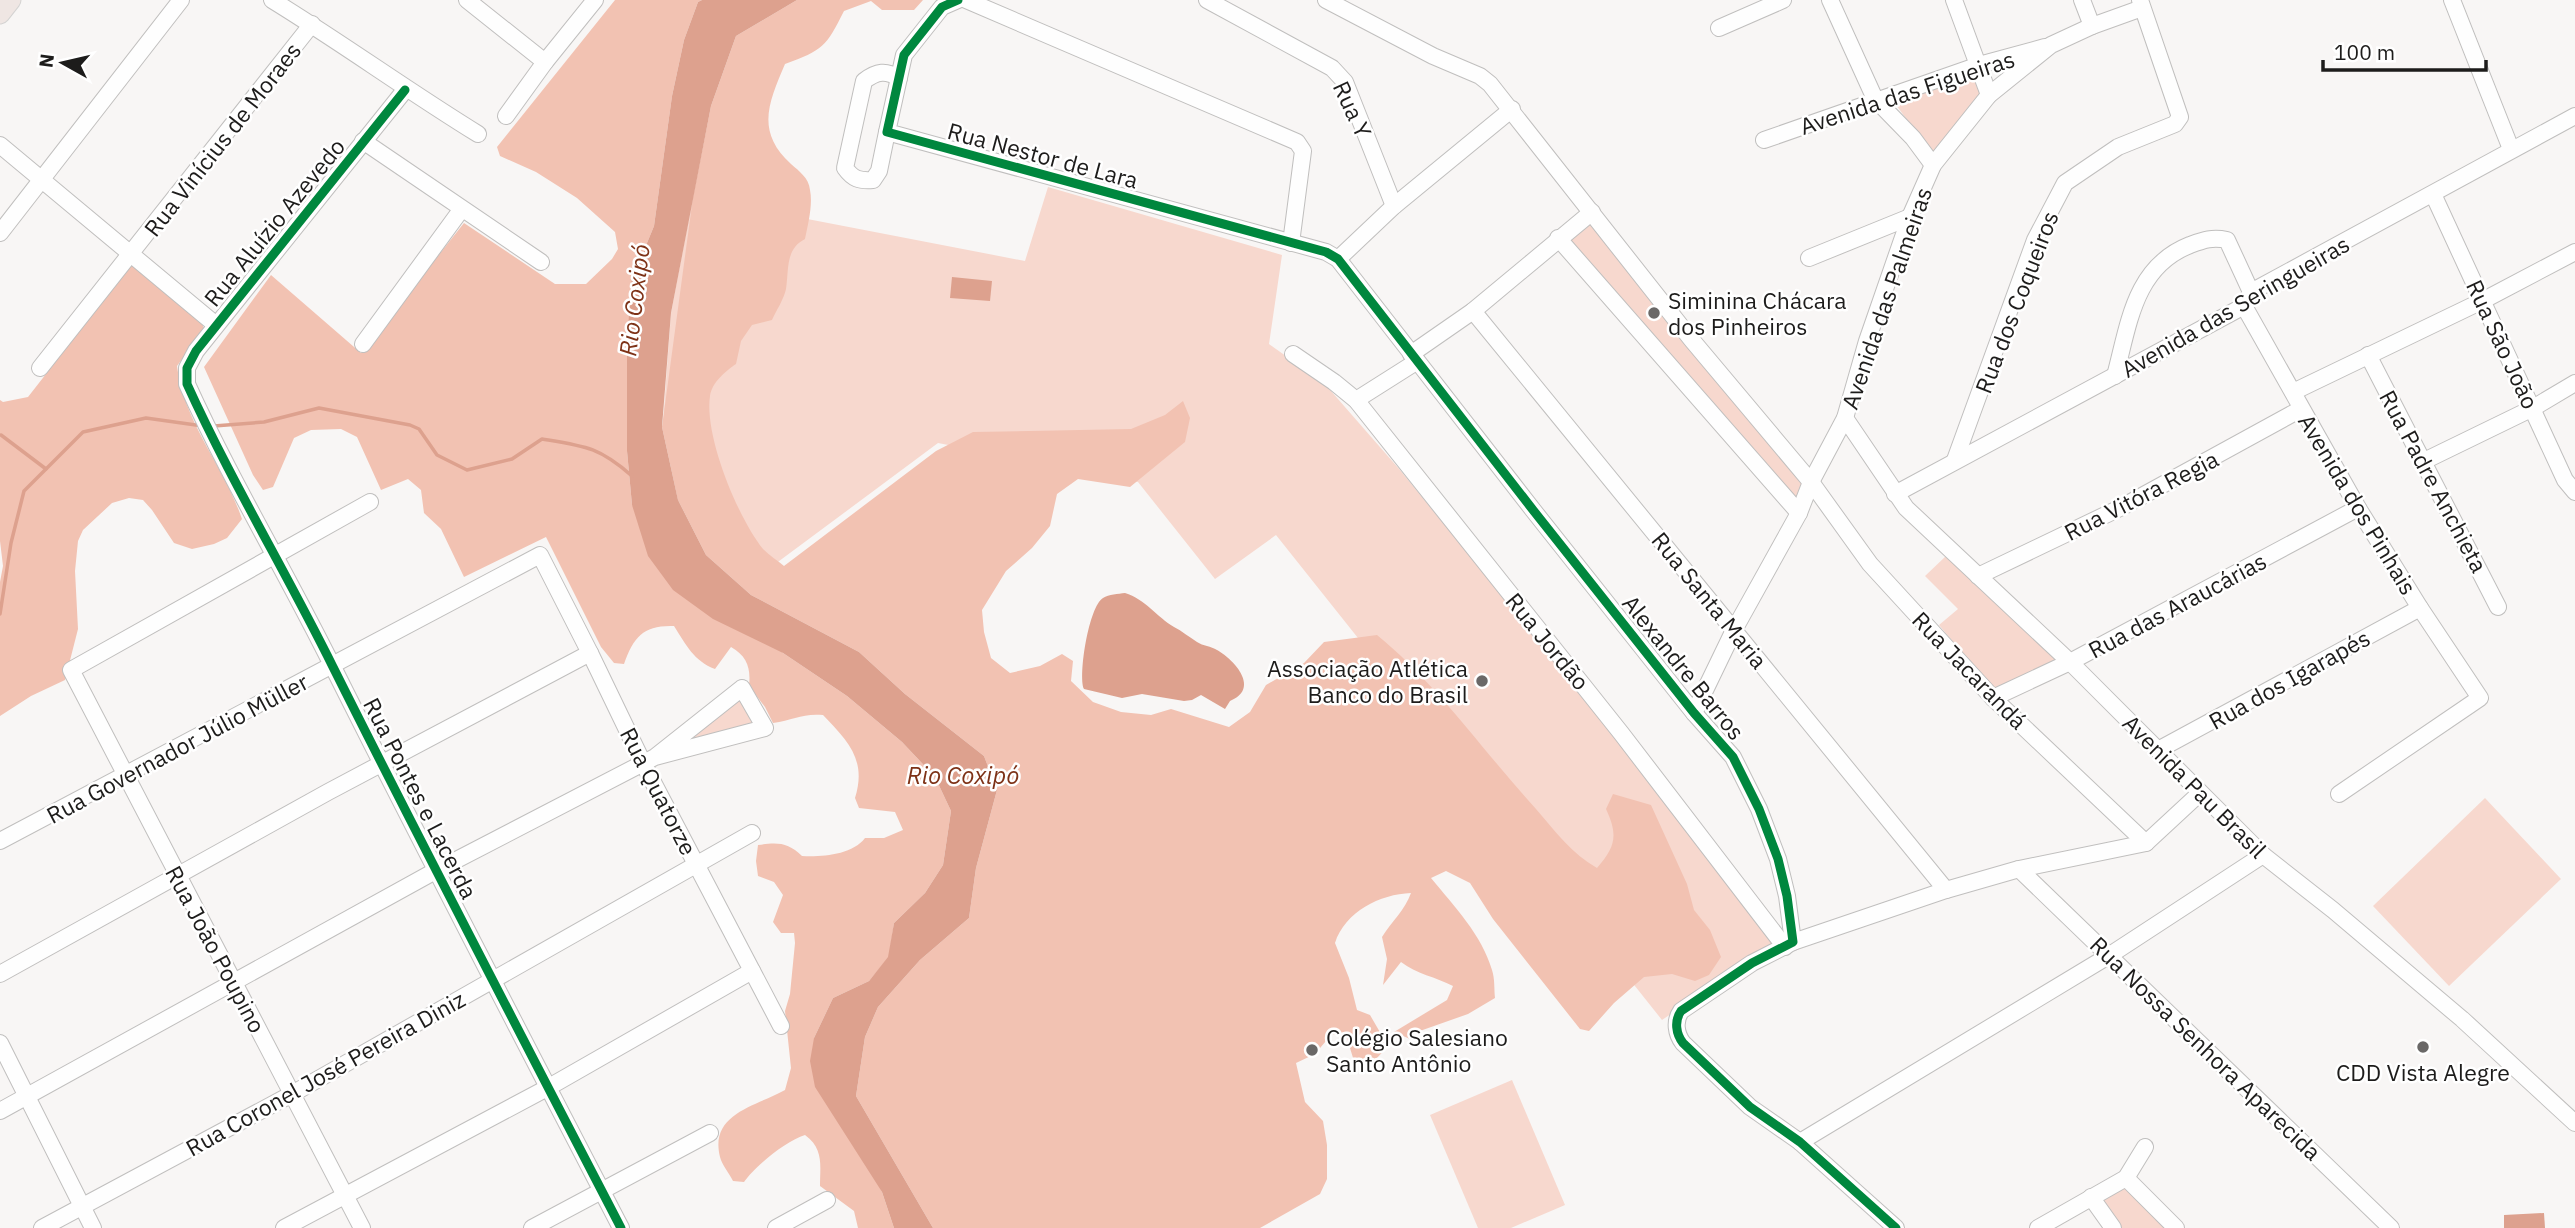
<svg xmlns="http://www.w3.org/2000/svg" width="2575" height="1228" viewBox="0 0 2575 1228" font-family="'IBM Plex Sans',sans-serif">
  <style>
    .green { fill: #f7d8ce }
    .forest { fill: #f2c2b2 }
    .water { fill: #dda18e }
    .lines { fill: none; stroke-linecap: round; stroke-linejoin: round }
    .stream { stroke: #dda18e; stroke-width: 3.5 }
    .minor-casing { stroke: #c0bfbe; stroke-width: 18 }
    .major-casing { stroke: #d4d3d2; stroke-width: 21 }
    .minor { stroke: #fefefe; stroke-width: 16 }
    .major { stroke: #efe6e3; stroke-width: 19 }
    .cycleway-casing { stroke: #fff; stroke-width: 13 }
    .cycleway { stroke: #00873e; stroke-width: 9 }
    .poi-dot { fill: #6a6867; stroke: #fff; stroke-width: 2.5 }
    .labels { text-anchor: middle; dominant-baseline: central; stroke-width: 5; stroke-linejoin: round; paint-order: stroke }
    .street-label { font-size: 23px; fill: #1d1c1b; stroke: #fff }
    .poi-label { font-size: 23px; fill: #1d1c1b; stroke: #fff; text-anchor: start }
    .water-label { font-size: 24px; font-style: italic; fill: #7e3217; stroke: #fff }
  </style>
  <rect width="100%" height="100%" fill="#f8f6f5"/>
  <!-- green -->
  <g class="green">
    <polygon points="1978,71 1986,94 1934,157 1894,102"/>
    <polygon points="1048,187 1282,255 1269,344 1324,383 1400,470 1647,773 1777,943 1662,1020 1276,535 1215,579 1138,482 938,443 743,588 678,500 663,422 671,313 693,197 1025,261"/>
    <polygon points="1591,219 1806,482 1799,504 1568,241"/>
    <polygon points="1946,556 2058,662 1992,689 1939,625 1958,609 1925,576"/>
    <polygon points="741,691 761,727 665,752"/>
    <polygon points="2485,798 2561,879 2449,986 2373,906"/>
    <polygon points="1512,1080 1565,1205 1511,1228 1478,1228 1430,1115"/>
    <polygon points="2126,1181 2166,1228 2115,1228 2095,1199"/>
  </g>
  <!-- forest -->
  <g class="forest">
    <path d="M615,0h87l-4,2 -14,38 -12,56 -18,130 -23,56 -4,169 5,54 151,148 64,43 55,46 33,35 16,34 -8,54 -18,28 -31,30 -5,34 -20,24 -36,17 -19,40 68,154 12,36h-36l-4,-17 -34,-25c0,-21 4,-37 -15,-51 -19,6 -50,31 -61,47l-11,-1c-4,-8 -11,-16 -13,-24 -11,-44 37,-51 65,-67l6,-22 -6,-57 5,-17 5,-51 -1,-10h-13l-8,-11 10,-27 -9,-13 -16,-6 -2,-15 2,-16c19,-3 30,-3 44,11 20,1 50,-1 63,-18h19l19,-8 -8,-18 -36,-4 -4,-10c12,-38 -7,-57 -32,-83 -20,-2 -30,5 -50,8l-8,-16 -16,-21c2,-18 -2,-30 -18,-39l-16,22c-21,-8 -29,-24 -41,-43 -30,-1 -40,10 -50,38l-10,-1 -13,-16 -55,-110 -82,40 -23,-48 -17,-16 -3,-23 -13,-11 -27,11 -24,-53 -16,-8 -30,1 -17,8 -21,49 -10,3 -10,-15 -49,-108 67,-92 90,78 103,-130 91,61h31l26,-25 6,-10 -3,-17 -38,-34 -41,-26 -36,-16 -3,-9z"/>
    <path d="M797,0h126l-9,10h-32l-11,-9 -27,10c-18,36 -21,39 -59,53 -16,38 -30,67 6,100 8,7 18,14 19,26 3,15 -2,34 -5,49 -20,10 -16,31 -19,50 -2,10 -10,22 -14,31l-20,5 -11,16 -5,23c-10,7 -24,18 -26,32 -6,40 28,122 53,153 6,6 15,12 21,17l152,-115 37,-19 158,-3 34,-14 18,-14 7,17 -5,24 -55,45 -52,-8 -21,15 -7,32 -18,22 -26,23 -24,39 2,22 7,26 19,15 30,-7 22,-12 11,7 -2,20 22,21 28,10 30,3 20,-6 58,18 21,-15 16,-27 38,-22 20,-21 53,-7c60,49 106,116 159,174 19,22 36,45 61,59 19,-22 21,-33 9,-59l7,-15 38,11 36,79 7,26 16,20 11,27 -12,18 -14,6 -23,-7 -28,3 -30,26 -25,28 -9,-2 -87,-110 -23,-36 -24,-12 -15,7c23,28 51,57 61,92 3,9 2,19 3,28l-27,16 -51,18 -7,7 -16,-7 53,-32 6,-14c-17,-9 -37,-12 -52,-24l-18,23 4,-26 -5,-22c10,-16 23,-27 29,-44 -31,1 -66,19 -76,50l14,35 8,32 13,5 18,31 -11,12 -23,3 -9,-29 -14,3 -16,19 -19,9 9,39 18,19 4,24v34l-7,15 -60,34h-327l-77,-132 9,-59 13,-30 42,-47 49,-42 7,-50 21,-78 -13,-34 -79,-62 -46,-42 -108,-57 -45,-40 -28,-55 -16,-73 31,-230 18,-91 25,-70z"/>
    <path d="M132,264l70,59 2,6 -27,37c7,57 47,100 65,153l-15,19 -13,6 -22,5 -18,-6 -22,-33 -9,-10 -14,-2 -17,5 -29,27 -5,11 -3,30 3,58 -13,51 -34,16 -31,20v-134l3,-16 -3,-25v-141l3,2 25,-5z"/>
  </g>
  <!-- water -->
  <g class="water">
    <polygon points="702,0 797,0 736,36 711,106 671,313 662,427 678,500 706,555 751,595 859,652 905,694 984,756 997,790 976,868 969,918 920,960 878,1007 865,1037 856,1096 933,1228 894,1228 882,1192 815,1087 810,1061 814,1038 833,998 869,981 888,957 894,923 925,893 943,865 951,811 935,777 902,742 847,696 783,653 713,619 673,590 648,556 632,505 627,451 627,347 631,282 654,226 672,96 684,40 698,2"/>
    <polygon points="952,277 992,281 990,301 950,298"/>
    <path d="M1125,593c20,6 32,24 49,34 8,4 15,10 23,15 6,4 14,4 20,8 19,11 43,39 13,51l-5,8 -24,-14 -9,5 -8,1 -42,-7 -20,4 -38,-9c-6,-14 5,-83 19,-91 6,-4 15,-4 22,-5z"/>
    <polygon points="2544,1213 2545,1228 2504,1228 2504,1215"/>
  </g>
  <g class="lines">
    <!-- stream -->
    <g class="stream">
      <path d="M214,426l50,-4 55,-14 91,17 9,4 18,26 30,15 45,-11 30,-20c43,7 57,8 90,37"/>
      <polyline points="1,435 46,469"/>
      <polyline points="0,614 11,543 24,491 83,432 146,418 203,426"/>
    </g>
    <defs>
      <g id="minor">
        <path d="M272,0c70,43 136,91 206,134"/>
        <polyline points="467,0 545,62"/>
        <path d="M958,0l-16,7 -38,48 -17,77 439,120 12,7 195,251 161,203 39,44 26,52 19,50 9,37 6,46 -41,21 -71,48c-7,10 -5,23 2,32l67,64 50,35 96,86"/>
        <polyline points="966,0 1297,142 1303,151 1291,243"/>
        <polyline points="1207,0 1332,68 1345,82 1394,206"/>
        <polyline points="1326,0 1433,56 1480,76 1490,84 1691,339 1811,482 1870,564 1993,698 2146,843"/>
        <polyline points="1830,0 1875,99 1913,138 1933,165"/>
        <polyline points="1954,0 1989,95"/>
        <polyline points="2082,0 2092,26"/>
        <polyline points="2452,0 2511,149"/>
        <polyline points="1719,28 1783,0"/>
        <path d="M405,90l-209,261 -9,17v16c44,97 99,188 146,283 94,188 191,374 288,561"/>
        <polyline points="506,116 545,62 595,0"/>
        <path d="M887,132l-8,39 -6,9c-14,1 -20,-1 -28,-12l19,-87c13,-10 22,-11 35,-3"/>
        <polyline points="1764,140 1979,65 2045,47"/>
        <polyline points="363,141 541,262"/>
        <polyline points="0,145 216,325"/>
        <polyline points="2433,194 2565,480 2575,492"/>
        <polyline points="0,233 181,0"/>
        <polyline points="1558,238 1799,513"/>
        <polyline points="1809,258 1910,217"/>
        <polyline points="1338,259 1394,206 1512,109"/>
        <polyline points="2244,306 2358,508 2420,608 2480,698 2339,794"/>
        <polyline points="1473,311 1946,890"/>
        <polyline points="363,344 461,210"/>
        <polyline points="1293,354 1334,382 1356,400 1621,733 1785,947"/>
        <polyline points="1411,354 1473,311 1592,212"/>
        <polyline points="2368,355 2498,607"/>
        <polyline points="40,368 312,24"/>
        <path d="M2115,376c14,-52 19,-109 75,-131 14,-5 22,-8 37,-5l24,52"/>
        <polyline points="2293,392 2482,301 2575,252"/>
        <polyline points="1356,400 1416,362"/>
        <polyline points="1845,418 1906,508 2070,662 2263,855 2333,910 2462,1019 2575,1123"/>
        <polyline points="1955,460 2035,240 2065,183 2118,147 2175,124 2180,117 2140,0"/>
        <polyline points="2422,462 2533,408 2575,383"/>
        <polyline points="1895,494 2244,306 2251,292 2575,116"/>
        <polyline points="1978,576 2122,507 2301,409"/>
        <polyline points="1993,698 2070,662 2358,508"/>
        <polyline points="1694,713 1734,630 1799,513 1811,482 1845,418 1867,341 1910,217 1933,165 1989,95 2051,45 2092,26 2142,8"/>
        <polyline points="2158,750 2420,608"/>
        <polyline points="0,841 540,555 590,653 643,763 781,1026"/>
        <polyline points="2019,869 2391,1228"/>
        <polyline points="1793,942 1946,890 2019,869 2146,843 2200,793"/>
        <polyline points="0,974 328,792 590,653"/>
        <polyline points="0,1043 93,1228"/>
        <polyline points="0,1111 437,870 655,757 765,728 742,688 655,757"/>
        <polyline points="1800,1142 2110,955 2263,855"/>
        <polyline points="2126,1178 2176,1228"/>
        <polyline points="2091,1197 2113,1228"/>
        <polyline points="42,1228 292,1094 752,833"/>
        <polyline points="284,1228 549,1087 752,971"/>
        <polyline points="362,1228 71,670 370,502"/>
        <polyline points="532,1228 710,1133"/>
        <polyline points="776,1228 827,1200"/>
        <polyline points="2038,1228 2126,1178 2145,1147"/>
      </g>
      <polyline id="major" points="0,14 11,0"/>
    </defs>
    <!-- minor casing -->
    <use href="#minor" class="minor-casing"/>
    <!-- major casing -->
    <use href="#major" class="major-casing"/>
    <!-- minor -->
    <use href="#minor" class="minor"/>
    <!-- major -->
    <use href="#major" class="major"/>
    <defs>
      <g id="cycleway">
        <path d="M958,0l-16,7 -38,48 -17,77 439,120 12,7 195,251 161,203 39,44 26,52 19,50 9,37 6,46 -41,21 -71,48c-7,10 -5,23 2,32l67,64 50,35 96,86"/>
        <path d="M405,90l-209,261 -9,17v16c44,97 99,188 146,283 94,188 191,374 288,561"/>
      </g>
    </defs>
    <!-- cycleway casing -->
    <use href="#cycleway" class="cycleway-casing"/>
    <!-- cycleway -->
    <use href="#cycleway" class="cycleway"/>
  </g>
  <!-- markers -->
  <g class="poi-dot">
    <circle cx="1654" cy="313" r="7"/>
    <circle cx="1482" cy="681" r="7"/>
    <circle cx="2423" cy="1047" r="7"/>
    <circle cx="1312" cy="1050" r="7"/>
  </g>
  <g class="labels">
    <!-- street labels -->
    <g class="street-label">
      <text transform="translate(1907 92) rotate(-18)">Avenida das Figueiras</text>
      <text transform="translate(1353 109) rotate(65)">Rua Y</text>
      <text transform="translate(222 139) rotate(-52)">Rua Vinícius de Moraes</text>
      <text transform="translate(1043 155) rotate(15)">Rua Nestor de Lara</text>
      <text transform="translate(274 222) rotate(-51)">Rua Aluízio Azevedo</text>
      <text transform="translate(1886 298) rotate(-71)">Avenida das Palmeiras</text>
      <text transform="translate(2016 302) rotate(-69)">Rua dos Coqueiros</text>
      <text transform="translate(2235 306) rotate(-30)">Avenida das Seringueiras</text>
      <text transform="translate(2503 344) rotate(65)">Rua São João</text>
      <text transform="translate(2434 481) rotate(62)">Rua Padre Anchieta</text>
      <text transform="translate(2141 495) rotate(-27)">Rua Vitóra Regia</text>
      <text transform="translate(2358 504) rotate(59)">Avenida dos Pinhais</text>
      <text transform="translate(1710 600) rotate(51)">Rua Santa Maria</text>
      <text transform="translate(2177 605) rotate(-28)">Rua das Araucárias</text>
      <text transform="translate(1548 641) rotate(51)">Rua Jordão</text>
      <text transform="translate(1684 667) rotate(51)">Alexandre Barros</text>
      <text transform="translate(1970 670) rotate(46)">Rua Jacarandá</text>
      <text transform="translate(2289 679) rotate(-29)">Rua dos Igarapés</text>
      <text transform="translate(177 748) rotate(-28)">Rua Governador Júlio Müller</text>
      <text transform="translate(2195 786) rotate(45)">Avenida Pau Brasil</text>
      <text transform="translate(659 791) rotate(63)">Rua Quatorze</text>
      <text transform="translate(421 798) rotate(63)">Rua Pontes e Lacerda</text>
      <text transform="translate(216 949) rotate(62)">Rua João Poupino</text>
      <text transform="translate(2206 1048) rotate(44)">Rua Nossa Senhora Aparecida</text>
      <text transform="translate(325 1073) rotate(-29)">Rua Coronel José Pereira Diniz</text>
    </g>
    <!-- poi labels -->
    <g class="poi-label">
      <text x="1668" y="300">Siminina Chácara<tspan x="1668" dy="26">dos Pinheiros</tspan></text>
      <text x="1468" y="668" text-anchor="end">Associação Atlética<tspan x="1468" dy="26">Banco do Brasil</tspan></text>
      <text x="1326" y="1037">Colégio Salesiano<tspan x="1326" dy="26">Santo Antônio</tspan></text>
      <text x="2423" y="1072" text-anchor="middle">CDD Vista Alegre</text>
    </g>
    <!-- water labels -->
    <g class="water-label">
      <text transform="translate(634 300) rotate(-83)">Rio Coxipó</text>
      <text x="963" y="775">Rio Coxipó</text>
    </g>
  </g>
  <!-- north arrow -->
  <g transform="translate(63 63) rotate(278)" stroke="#ffffff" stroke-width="5" paint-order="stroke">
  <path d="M0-5L12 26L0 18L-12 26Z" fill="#1d1c1b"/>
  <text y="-10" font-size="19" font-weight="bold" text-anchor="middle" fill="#1d1c1b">N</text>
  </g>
  <!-- scale -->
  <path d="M2323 60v10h163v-10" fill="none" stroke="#1d1c1b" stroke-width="3.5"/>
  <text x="2334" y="60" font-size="21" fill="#1d1c1b" stroke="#ffffff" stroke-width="5" paint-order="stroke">100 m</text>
</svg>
